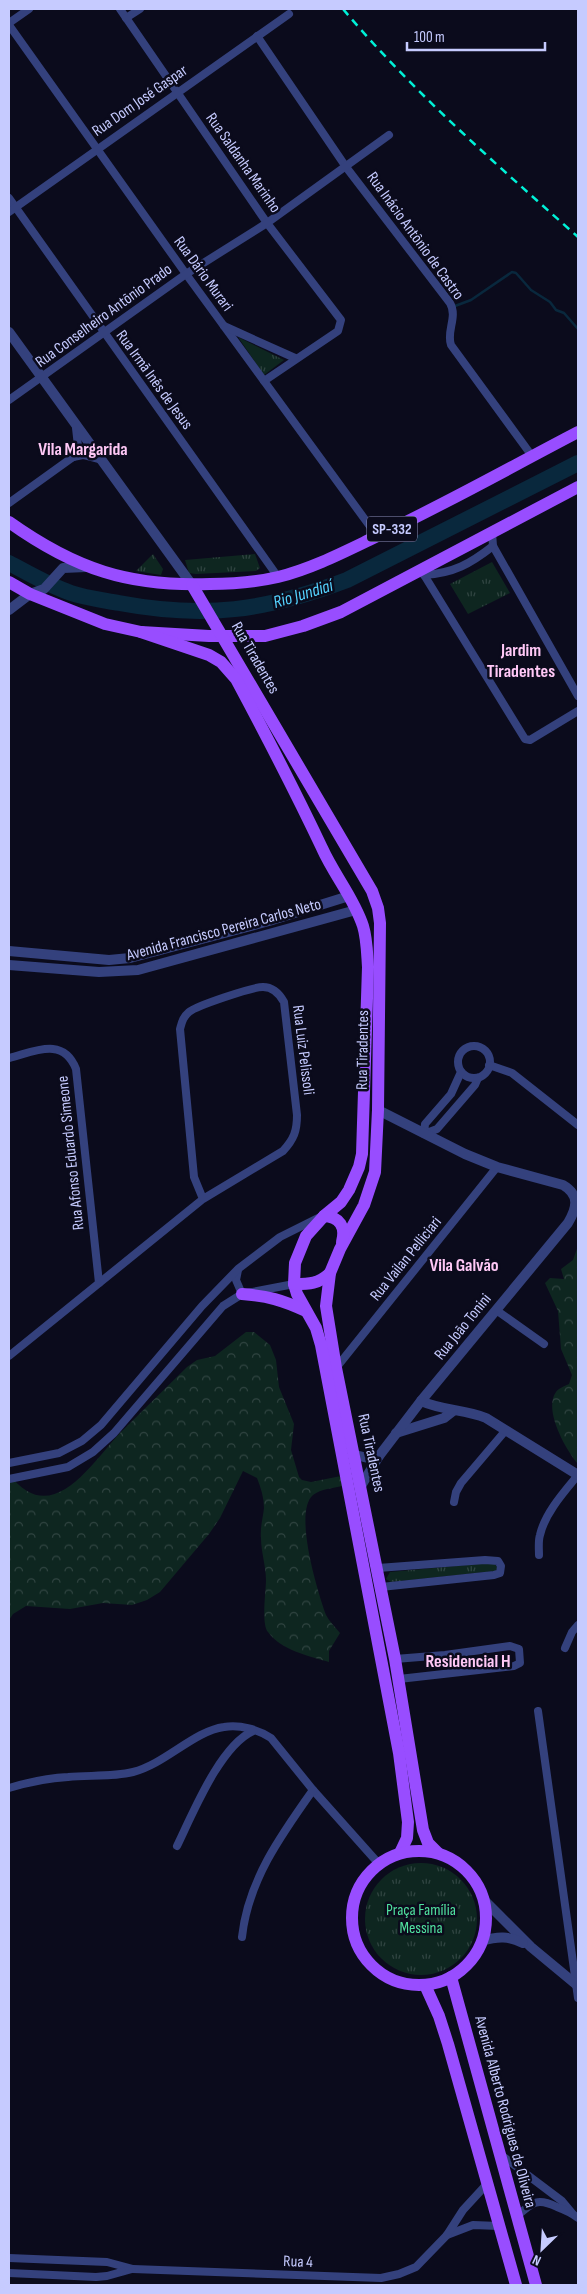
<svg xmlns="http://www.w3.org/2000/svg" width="587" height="2294" viewBox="0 0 587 2294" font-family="'Sofia Sans Condensed',sans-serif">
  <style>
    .forest { fill: url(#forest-crowns) }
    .park { fill: url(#park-tufts) }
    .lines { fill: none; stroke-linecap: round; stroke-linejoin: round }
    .stream { stroke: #09283d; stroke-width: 2.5 }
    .river { stroke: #09283d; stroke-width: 16 }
    .minor { stroke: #34417d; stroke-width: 8 }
    .tertiary { stroke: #34417d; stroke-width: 10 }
    .primary { stroke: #984dff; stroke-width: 12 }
    .rail { stroke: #00f1d7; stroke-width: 2.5; stroke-dasharray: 8 6; stroke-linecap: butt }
    .labels { text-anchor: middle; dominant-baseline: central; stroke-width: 5; stroke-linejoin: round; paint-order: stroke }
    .shield { fill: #0b0b1c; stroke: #8e91bb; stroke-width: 1 }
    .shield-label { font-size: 15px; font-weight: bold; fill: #c6cbff }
    .street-label { font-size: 16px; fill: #c6cbff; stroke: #0b0b1c }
    .park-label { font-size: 16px; fill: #50e19f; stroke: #0b0b1c }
    .neighbourhood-label { font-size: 18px; font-weight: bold; fill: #ffc8f6; stroke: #0b0b1c }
    .water-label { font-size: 18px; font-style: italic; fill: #54d3ff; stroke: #0b0b1c }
  </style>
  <defs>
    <pattern id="forest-crowns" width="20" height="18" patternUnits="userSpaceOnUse" patternTransform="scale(1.25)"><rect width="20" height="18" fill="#0e2620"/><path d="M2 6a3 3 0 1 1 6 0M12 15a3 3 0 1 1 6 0" fill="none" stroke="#304441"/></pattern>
    <pattern id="park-tufts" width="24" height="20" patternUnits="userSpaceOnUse" patternTransform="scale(1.25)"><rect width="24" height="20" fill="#0e2620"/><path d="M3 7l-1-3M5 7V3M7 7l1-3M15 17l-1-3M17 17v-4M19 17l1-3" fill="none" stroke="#304441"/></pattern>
  </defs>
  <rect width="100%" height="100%" fill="#0b0b1c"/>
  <!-- forest -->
  <g class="forest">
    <path d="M578,1246v218c-12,-14 -35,-54 -22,-72 3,-4 9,-6 13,-8l3,-9 -11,-26 -3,-38 -13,-28 5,-5 14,1 -3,-10 12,-9z"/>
    <path d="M246,1332h8l16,13 6,15 3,27 15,37 -3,26 8,27 3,3 9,2 30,-6 1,10c-9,2 -21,3 -29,9 -20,17 5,98 13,120 3,6 9,12 14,18l-11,18v11c-21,-6 -48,-12 -61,-30 -7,-8 -2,-41 -2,-52 0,-14 -5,-28 -5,-42 -1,-11 2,-20 3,-30 0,-10 -3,-20 -7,-30l-14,-7 -23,47 -11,16 -49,58 -13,8 -15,5 -29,-2 -33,6 -44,-3 -13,8 -4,6v-146c43,57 83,-12 112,-42 22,-22 44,-43 66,-65l10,-7 18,-4z"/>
  </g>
  <!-- park -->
  <g class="park">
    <polygon points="238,337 284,360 264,375"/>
    <polygon points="153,554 163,569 161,575 136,571"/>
    <polygon points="255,554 260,568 256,571 196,574 189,573 185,560"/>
    <polygon points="492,562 510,593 468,614 450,584"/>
    <polygon points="489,1563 495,1564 498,1568 495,1571 391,1582 386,1579 390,1572"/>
    <circle cx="421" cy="1919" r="56"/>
  </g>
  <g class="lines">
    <!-- stream -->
    <polyline class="stream" points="455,306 471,300 512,272 516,273 531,290 550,302 556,310 564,313 578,329"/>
    <!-- river -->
    <path class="river" d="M9,563c19,10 41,23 62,30 15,5 32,7 48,10 86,16 146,8 228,-23l231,-117"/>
    <!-- minor -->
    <g class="minor">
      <polyline points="120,9 267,223 341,320 338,331 264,381"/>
      <polyline points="126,18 140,9"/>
      <polyline points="9,23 29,9"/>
      <polyline points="9,25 186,274 377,536"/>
      <path d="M257,36l89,131 104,136c8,14 -4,28 1,42l81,111"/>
      <polyline points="9,198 278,577"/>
      <polyline points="9,212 289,14"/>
      <polyline points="224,326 295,358"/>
      <polyline points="9,400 186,274 267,223 389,135"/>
      <polyline points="73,457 78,446 76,428"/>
      <polyline points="9,503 73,457 83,455 102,460"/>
      <polyline points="492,532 493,546 578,696"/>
      <polyline points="421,570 525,739 530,740 578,711"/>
      <path d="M424,575c30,-2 46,-11 69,-29"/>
      <circle cx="474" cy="1062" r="16"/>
      <path d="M9,1058c25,-6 54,-22 67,11l23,214"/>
      <polyline points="489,1065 512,1073 578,1125"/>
      <polyline points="461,1072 451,1094 425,1124 424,1134 437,1129 475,1085 478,1078"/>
      <polyline points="238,1270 236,1280 242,1294"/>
      <polyline points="496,1310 544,1344"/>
      <path d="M9,1356l194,-157 80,-48c11,-12 14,-20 14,-36l-13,-113c-5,-9 -11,-15 -21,-15 -11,0 -67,19 -74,25 -6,5 -7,10 -9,17l14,148 9,22"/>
      <polyline points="336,1368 497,1167"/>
      <polyline points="9,1463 59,1453 82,1441 101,1425 202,1306 238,1269 280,1237 320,1217"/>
      <polyline points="9,1479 68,1467 93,1452 114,1433 223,1306 242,1294 294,1284"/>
      <polyline points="454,1502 456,1492 461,1483 506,1430"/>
      <path d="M539,1555c0,-6 -1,-14 1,-20 5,-22 24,-43 38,-60"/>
      <polyline points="378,1568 485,1560 498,1561 501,1566 500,1573 494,1575 381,1587"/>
      <polyline points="565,1648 572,1632 578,1625"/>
      <polyline points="395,1659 445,1655 510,1646 519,1649 520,1663 514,1666 399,1679"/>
      <polyline points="538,1711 578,1998"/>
      <path d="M9,1788c20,-6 39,-10 59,-11 21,-2 44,0 65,-5 32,-8 61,-41 91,-45 16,-3 35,3 47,11l42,52 66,74"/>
      <path d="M177,1846c16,-33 43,-100 76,-115"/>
      <path d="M242,1937c6,-56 39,-102 71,-147"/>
      <polyline points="501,2155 562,2201 572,2213"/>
      <path d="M516,2217c16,-14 20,-20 41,-10 8,3 15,6 21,11"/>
      <polyline points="447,2235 473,2225 499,2226"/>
      <polyline points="9,2258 107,2262 133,2269 381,2278 399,2274 416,2267 447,2235 463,2210 486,2185"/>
      <polyline points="9,2273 96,2277 107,2276 132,2269"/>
    </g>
    <!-- tertiary -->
    <g class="tertiary">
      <polyline points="9,332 192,585"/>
      <polyline points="9,610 30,594 44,589 63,568 86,567"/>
      <polyline points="9,951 109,960 130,958 269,921 349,896"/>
      <polyline points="9,965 99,972 138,970 356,910"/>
      <path d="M421,1401c22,10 44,8 65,17l92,57"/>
      <polyline points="396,1433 444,1418 453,1411"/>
      <polyline points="355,1455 368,1458 379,1456"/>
      <path d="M361,1486l18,-30 42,-55 147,-178c9,-15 12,-28 -5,-38l-66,-18 -32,-13 -87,-44"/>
      <polyline points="484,1900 531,1947 578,1986"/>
      <path d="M482,1941c16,-5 27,-5 41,2"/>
    </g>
    <!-- primary -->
    <g class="primary">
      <path d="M9,522c66,47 120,65 201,62 23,0 46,-2 68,-7 32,-8 62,-23 91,-37 71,-33 140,-72 209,-108"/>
      <polyline points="9,582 30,594 105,624 141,632 209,636 265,636 303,626 341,612 578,487"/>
      <polyline points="192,585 372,891 378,908 380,923 378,1110 375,1172 364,1205 340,1249 330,1273 326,1306 336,1368 395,1659 423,1830 428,1843 438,1853"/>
      <path d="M141,632l68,23 12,7 15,17c30,56 59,112 86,169 12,27 32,50 41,78 4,13 4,27 5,41l-6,187 -3,13 -10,23 -8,12 -17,14 -18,20 -11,27 -1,21 3,10 19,34 5,17 78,408 9,69 -1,16 -7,15"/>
      <path d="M324,1216c16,1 22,11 18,26"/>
      <path d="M294,1284c15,0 25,0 36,-11"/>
      <path d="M242,1294c26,2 40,6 64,17"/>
      <circle cx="419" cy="1918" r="67"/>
      <polyline points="451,1977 536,2285"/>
      <polyline points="425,1985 439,2016 448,2044 516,2285"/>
    </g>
    <!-- rail -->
    <path class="rail" d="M343,9c71,84 153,155 235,228"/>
  </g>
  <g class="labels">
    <!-- shield labels -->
    <rect class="shield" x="367" y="516.5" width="50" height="25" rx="4"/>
    <g class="shield-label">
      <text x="392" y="529">SP-332</text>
    </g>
    <!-- street labels -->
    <g class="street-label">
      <text transform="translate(140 101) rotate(-35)">Rua Dom José Gaspar</text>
      <text transform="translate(243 163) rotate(55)">Rua Saldanha Marinho</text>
      <text transform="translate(415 236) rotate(54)">Rua Inácio Antônio de Castro</text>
      <text transform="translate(203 274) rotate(54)">Rua Dário Murari</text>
      <text transform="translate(104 316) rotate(-36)">Rua Conselheiro Antônio Prado</text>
      <text transform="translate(154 380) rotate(54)">Rua Irmã Inês de Jesus</text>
      <text transform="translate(255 658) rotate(60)">Rua Tiradentes</text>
      <text transform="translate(224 930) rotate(-15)">Avenida Francisco Pereira Carlos Neto</text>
      <text transform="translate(303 1050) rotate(83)">Rua Luiz Pelissoli</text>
      <text transform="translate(363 1050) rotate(-89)">Rua Tiradentes</text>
      <text transform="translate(71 1153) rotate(-96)">Rua Afonso Eduardo Simeone</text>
      <text transform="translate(406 1259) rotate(-51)">Rua Vailan Pelliciari</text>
      <text transform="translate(463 1327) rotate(-51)">Rua João Tonini</text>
      <text transform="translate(371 1453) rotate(78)">Rua Tiradentes</text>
      <text transform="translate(505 2112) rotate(75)">Avenida Alberto Rodrigues de Oliveira</text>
      <text transform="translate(298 2262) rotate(2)">Rua 4</text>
    </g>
    <!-- park labels -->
    <g class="park-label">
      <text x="421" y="1910">Praça Família<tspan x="421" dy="18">Messina</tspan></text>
    </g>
    <!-- neighbourhood labels -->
    <g class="neighbourhood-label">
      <text x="83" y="449">Vila Margarida</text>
      <text x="521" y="650">Jardim<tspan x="521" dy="21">Tiradentes</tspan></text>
      <text x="464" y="1265">Vila Galvão</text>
      <text x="468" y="1661">Residencial H</text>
    </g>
    <!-- water labels -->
    <g class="water-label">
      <text transform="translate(303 594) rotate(-17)">Rio Jundiaí</text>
    </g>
  </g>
  <!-- border -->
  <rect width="587" height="2294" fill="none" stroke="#c6cbff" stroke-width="20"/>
  <!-- north arrow -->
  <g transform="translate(542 2249) rotate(205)" stroke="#0b0b1c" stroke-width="4" paint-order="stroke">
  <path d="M0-4L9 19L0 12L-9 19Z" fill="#c6cbff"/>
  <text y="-8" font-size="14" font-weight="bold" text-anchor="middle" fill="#c6cbff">N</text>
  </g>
  <!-- scale -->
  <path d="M407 42v8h138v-8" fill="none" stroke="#c6cbff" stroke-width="2.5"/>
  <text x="414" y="42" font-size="15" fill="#c6cbff" stroke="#0b0b1c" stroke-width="4" paint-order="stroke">100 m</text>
</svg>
